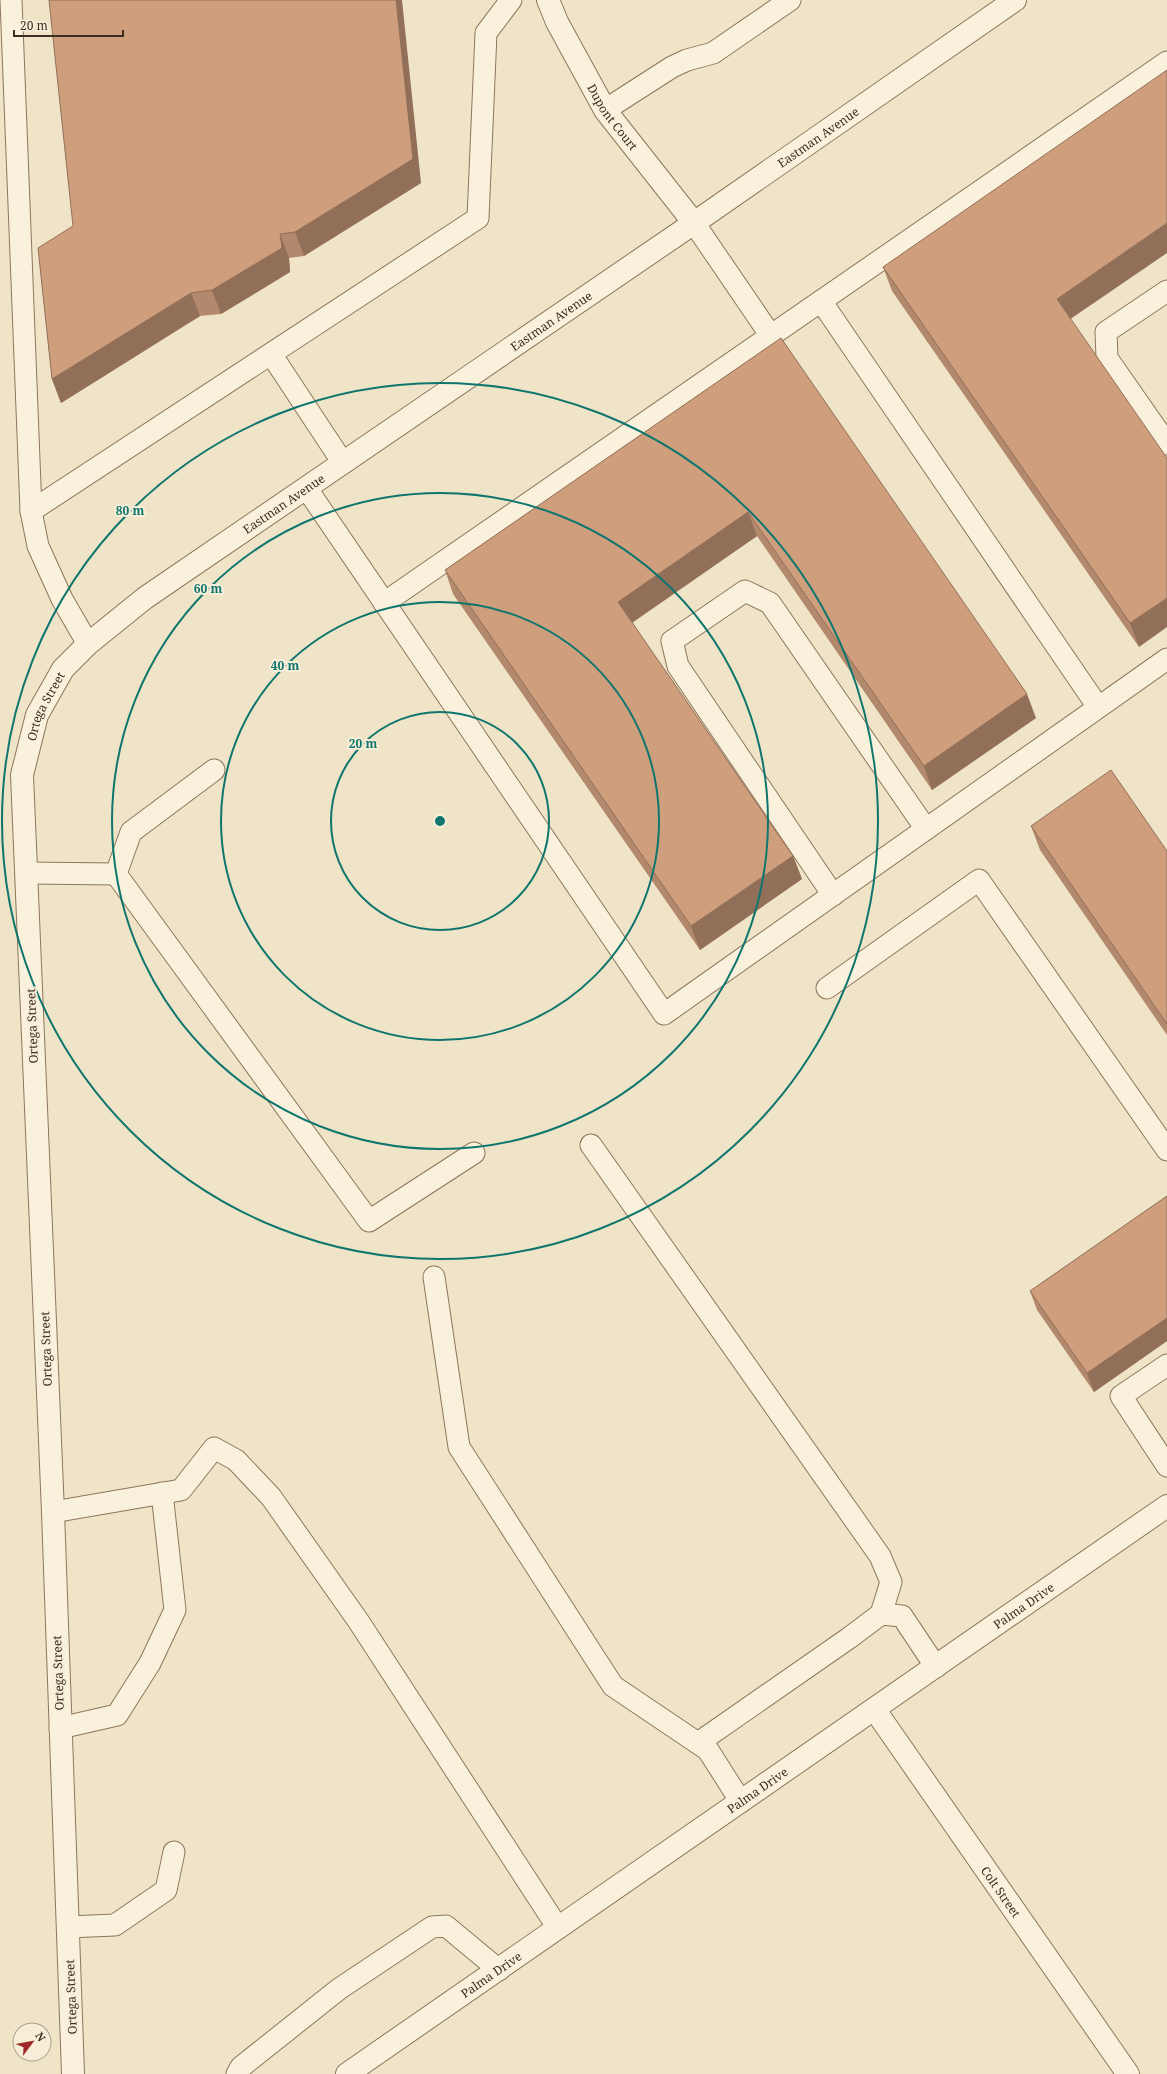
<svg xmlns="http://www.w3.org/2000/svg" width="1167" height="2074" viewBox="0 0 1167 2074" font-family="'Noto Serif',serif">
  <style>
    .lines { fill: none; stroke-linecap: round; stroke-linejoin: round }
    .lane-casing { stroke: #8d765c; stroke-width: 23 }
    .street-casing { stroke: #8d765c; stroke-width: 24 }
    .lane { stroke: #faf1dc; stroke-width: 21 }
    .street { stroke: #faf1dc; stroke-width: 22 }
    .wall { fill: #b2896c }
    .shaded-wall { fill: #916f58 }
    .building { fill: #cf9f7d; stroke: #916f58 }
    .ring { fill: none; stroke: #0f766e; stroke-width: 2 }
    .labels { text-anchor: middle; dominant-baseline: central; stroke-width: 4; stroke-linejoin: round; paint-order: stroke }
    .street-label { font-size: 12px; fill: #3d2e20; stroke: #f7eed8 }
    .centre { fill: #0f766e; stroke: #f7eed8; stroke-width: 2 }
    .ring-label { font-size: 12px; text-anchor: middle; font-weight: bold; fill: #0f766e; stroke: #f7eed8; stroke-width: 4; stroke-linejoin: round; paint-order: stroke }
  </style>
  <rect width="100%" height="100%" fill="#f0e4c8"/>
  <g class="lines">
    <defs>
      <g id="lane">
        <polyline points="11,0 31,511 38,546 62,599 88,644"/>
        <polyline points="605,110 672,67 687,60 713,53 790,0"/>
        <polyline points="694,223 771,336"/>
        <polyline points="1167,291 1106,332 1107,358 1167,444"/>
        <polyline points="821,301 1098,707"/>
        <polyline points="271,354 343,463"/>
        <polyline points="307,489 664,1014 1167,659"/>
        <polyline points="31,511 478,218 486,33 511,0"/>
        <polyline points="384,603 1167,62"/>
        <polyline points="26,873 116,874"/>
        <polyline points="116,874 369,1221 474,1153"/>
        <polyline points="116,874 131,832 214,770"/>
        <polyline points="833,895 678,666 672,641 745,591 770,603 926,829"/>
        <polyline points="827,988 979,880 1167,1150"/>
        <polyline points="591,1145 880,1556 891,1582 881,1614"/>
        <polyline points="434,1277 459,1447 613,1686 708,1750 741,1802"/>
        <polyline points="1167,1365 1121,1396 1167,1466"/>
        <polyline points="53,1512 181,1490 214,1448 236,1460 271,1497 359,1622 558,1928"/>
        <polyline points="60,1728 117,1715 150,1663 175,1610 162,1493"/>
        <polyline points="698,1743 849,1638 881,1614 902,1616 936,1667"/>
        <polyline points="68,1927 115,1925 166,1890 174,1852"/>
        <polyline points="237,2074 241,2067 339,1989 432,1927 446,1926 499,1970"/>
      </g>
      <g id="street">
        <path id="s1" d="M548,0l9,22 48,88 89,113"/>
        <path id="s2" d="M875,1710l253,364"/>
        <path id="s3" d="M73,2074l-20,-562 -31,-737 15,-60 26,-46 25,-25 57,-46 549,-375 321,-223"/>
        <path id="s4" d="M347,2074l820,-568"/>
      </g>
    </defs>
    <!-- lane casing -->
    <use href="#lane" class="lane-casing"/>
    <!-- street casing -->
    <use href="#street" class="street-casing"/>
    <!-- lane -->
    <use href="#lane" class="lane"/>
    <!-- street -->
    <use href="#street" class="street"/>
  </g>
  <!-- wall -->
  <g class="wall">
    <polygon points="421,183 304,256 289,258 290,272 221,314 200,316 61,403 52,379 73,226"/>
    <polygon points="883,267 1071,319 1139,647 892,291"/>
    <polygon points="781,338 1036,718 932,790 757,536 632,623 793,856 802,879 700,950 453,594 445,570"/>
    <polygon points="1031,826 1167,851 1167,1035 1040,850"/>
    <polygon points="1167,1196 1167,1341 1094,1392 1037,1310 1030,1291"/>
  </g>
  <!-- shaded-wall -->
  <g class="shaded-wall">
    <polygon points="396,0 402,0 421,183 304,256 295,232"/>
    <polygon points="1167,223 1167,253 1066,322 1057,299"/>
    <polygon points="280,234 289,258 290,272 221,314 212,290"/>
    <polygon points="191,293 200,316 61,403 52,379"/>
    <polygon points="748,512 757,536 627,626 618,602"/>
    <polygon points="1167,598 1167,627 1139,647 1130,623"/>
    <polygon points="1027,694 1036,718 932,790 924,766"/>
    <polygon points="793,856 802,879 700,950 691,926"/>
    <polygon points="1167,1318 1167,1341 1094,1392 1087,1373"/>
  </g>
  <!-- building -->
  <g class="building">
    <polygon points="49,0 396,0 413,159 295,232 280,234 282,248 212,290 191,293 52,379 38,248 73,226"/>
    <polygon points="1167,70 1167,223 1057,299 1167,458 1167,598 1130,623 883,267"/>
    <polygon points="781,338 1027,694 924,766 748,512 618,602 793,856 691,926 445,570"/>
    <polygon points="1111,770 1167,851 1167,1024 1031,826"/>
    <polygon points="1167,1196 1167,1318 1087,1373 1030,1291"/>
  </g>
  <!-- distance rings -->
  <g class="ring">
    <circle cx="440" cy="821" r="109"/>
    <circle cx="440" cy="821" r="219"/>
    <circle cx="440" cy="821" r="328"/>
    <circle cx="440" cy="821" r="438"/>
  </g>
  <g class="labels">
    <!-- street labels -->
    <g class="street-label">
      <text stroke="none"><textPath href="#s1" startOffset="134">Dupont Court</textPath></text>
      <text stroke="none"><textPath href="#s3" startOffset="2339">Eastman Avenue</textPath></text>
      <text stroke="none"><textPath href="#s3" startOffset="2015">Eastman Avenue</textPath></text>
      <text stroke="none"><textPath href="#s3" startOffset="1691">Eastman Avenue</textPath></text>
      <text stroke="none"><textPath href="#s3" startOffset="1373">Ortega Street</textPath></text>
      <text transform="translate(32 1026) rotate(-92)">Ortega Street</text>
      <text transform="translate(46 1349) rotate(-92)">Ortega Street</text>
      <text stroke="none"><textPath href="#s4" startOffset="823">Palma Drive</textPath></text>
      <text transform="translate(58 1673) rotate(-92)">Ortega Street</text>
      <text stroke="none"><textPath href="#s4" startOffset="499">Palma Drive</textPath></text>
      <text stroke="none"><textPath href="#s2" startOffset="221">Colt Street</textPath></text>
      <text stroke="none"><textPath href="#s4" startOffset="175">Palma Drive</textPath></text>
      <text transform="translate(71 1997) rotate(-92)">Ortega Street</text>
    </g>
  </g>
  <circle cx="440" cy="821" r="6" class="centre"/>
  <g class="ring-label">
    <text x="130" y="515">80 m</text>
    <text x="208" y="593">60 m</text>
    <text x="285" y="670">40 m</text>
    <text x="363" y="748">20 m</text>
  </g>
  <!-- north arrow -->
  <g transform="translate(32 2042) rotate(58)"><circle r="19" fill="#f7eed8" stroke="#ada18e"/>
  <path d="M0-3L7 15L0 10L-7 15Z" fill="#9e2a2b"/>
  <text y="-6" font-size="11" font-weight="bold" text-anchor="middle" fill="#3d2e20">N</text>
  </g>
  <!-- scale -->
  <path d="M14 30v6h109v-6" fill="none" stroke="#3d2e20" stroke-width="2"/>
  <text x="20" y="30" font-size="12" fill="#3d2e20" stroke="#f7eed8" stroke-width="3" paint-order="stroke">20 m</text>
</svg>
